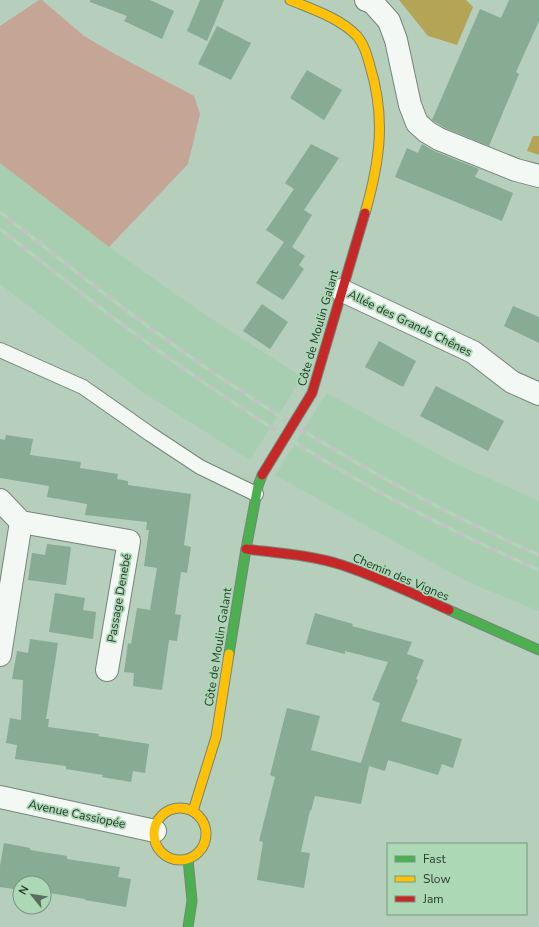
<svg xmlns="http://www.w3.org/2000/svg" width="539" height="927" viewBox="0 0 539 927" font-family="'Nunito Sans',sans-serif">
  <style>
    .built { fill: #a7ceb0 }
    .green { fill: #c5a696 }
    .water { fill: #b4a556 }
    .building { fill: #88ab94 }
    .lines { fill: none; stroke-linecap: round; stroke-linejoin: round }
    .lane-casing { stroke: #758679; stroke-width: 16 }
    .street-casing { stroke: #758679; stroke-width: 24 }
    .fast-casing { stroke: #758679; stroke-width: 11 }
    .slow-casing { stroke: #758679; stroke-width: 11 }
    .jam-casing { stroke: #758679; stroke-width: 11 }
    .lane { stroke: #f4f8f5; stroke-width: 14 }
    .street { stroke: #f4f8f5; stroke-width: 22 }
    .fast { stroke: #4caf50; stroke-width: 9 }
    .slow { stroke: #ffc107; stroke-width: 9 }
    .jam { stroke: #c62828; stroke-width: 9 }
    .rail-casing { stroke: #bec4bf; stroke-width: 4.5 }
    .rail { stroke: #acd8b6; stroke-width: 3; stroke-dasharray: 9; stroke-linecap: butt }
    .jam-bridge-casing { stroke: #758679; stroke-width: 11; stroke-linecap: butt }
    .jam-bridge { stroke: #c62828; stroke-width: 9 }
    .labels { text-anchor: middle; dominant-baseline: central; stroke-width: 3.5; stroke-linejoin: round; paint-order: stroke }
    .street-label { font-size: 12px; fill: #28392c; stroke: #acd8b6 }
  </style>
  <rect width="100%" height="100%" fill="#b6cebc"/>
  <!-- built -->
  <g class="built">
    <polygon points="0,163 109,247 201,312 302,377 250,460 144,393 0,284"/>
    <polygon points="327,393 454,463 539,501 539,611 468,582 275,475"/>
  </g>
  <!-- green -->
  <polygon class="green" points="39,0 42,0 84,36 113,53 194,96 200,114 188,164 109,247 0,163 0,26"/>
  <!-- water -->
  <g class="water">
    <polygon points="399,0 466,0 473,7 457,45 428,36"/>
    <polygon points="533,136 539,136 539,155 527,151"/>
  </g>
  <!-- building -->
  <g class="building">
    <polygon points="90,0 150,0 174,11 162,39 124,21 127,16 90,2"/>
    <polygon points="200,0 224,0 207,41 187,31"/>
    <polygon points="509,0 539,0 539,21 516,72 519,74 489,146 445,128 432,120 480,9 501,18"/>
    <polygon points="217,26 251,43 231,80 198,64"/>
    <polygon points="307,70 342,90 324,120 290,98"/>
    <polygon points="311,144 339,158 304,210 312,215 292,247 305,256 299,265 304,269 283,300 256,283 284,242 266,230 294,189 285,183"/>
    <polygon points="422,144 434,151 479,169 475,177 513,193 502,221 395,177 407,148 418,153"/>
    <polygon points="262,304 288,322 270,349 243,331"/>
    <polygon points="513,306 539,317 539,343 504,326"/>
    <polygon points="379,341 416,361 403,387 365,367"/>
    <polygon points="436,386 504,421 488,451 420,416"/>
    <polygon points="6,435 33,439 30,455 81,462 80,468 118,474 117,479 128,481 128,485 191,494 184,545 191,547 187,573 181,572 175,614 181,615 177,641 169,640 162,690 133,686 134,673 124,672 128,643 131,644 137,608 150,610 157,568 144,566 149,530 146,530 147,522 85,515 87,504 47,497 49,486 0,478 0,439 5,440"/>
    <polygon points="47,544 71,547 66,585 28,580 32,553 45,555"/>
    <polygon points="55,593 85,598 83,610 96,612 93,639 49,632"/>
    <polygon points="315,613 353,624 352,626 412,642 407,654 424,660 416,679 418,680 401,721 462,739 453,768 442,764 438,775 388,760 385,771 369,766 361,804 315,796 311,811 310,810 301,852 310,853 304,888 257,880 263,842 259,841 275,777 270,775 287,708 320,716 311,750 361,763 380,703 372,700 388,662 345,651 345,654 306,644"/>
    <polygon points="30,639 58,643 46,719 49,719 48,727 99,734 98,736 149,744 145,773 133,771 131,782 102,777 103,775 66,769 66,766 15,759 17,745 6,743 10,718 21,720 23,680 12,679 17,651 28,653"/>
    <polygon points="4,843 30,848 30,850 67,856 67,859 120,867 118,877 131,879 126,907 85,900 85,899 44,892 44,883 20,883 20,890 0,887 0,866"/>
  </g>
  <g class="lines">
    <defs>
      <polyline id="lane" points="0,350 83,387 150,434 200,467 256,494"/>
      <g id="street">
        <polyline points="366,0 373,3 389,21 396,40 410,105 417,123 427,132 439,139 516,170 539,176"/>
        <polyline points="341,290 473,352 512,382 539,394"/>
        <polyline points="0,500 21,522 129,541 107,670"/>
        <polyline points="0,655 21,522"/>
        <polyline points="0,797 155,831"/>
      </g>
      <g id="fast">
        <polyline points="449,610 539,650"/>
        <polyline points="229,654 246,549 258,486 262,475"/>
        <polyline points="188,859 192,901 188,927"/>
      </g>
      <g id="slow">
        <path d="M290,0c22,9 50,18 67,36 7,8 10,19 13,30 16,52 10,95 -5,147"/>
        <circle cx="180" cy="834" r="26"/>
        <polyline points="193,811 216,737 229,654"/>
      </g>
      <g id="jam">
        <polyline points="312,393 365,213"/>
        <path d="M246,549c32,4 65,6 96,16 36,12 72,29 107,45"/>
      </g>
    </defs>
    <!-- lane casing -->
    <use href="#lane" class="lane-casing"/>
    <!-- street casing -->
    <use href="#street" class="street-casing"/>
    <!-- fast casing -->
    <use href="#fast" class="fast-casing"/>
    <!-- slow casing -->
    <use href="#slow" class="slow-casing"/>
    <!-- jam casing -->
    <use href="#jam" class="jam-casing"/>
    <!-- lane -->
    <use href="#lane" class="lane"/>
    <!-- street -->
    <use href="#street" class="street"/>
    <!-- fast -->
    <use href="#fast" class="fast"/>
    <!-- slow -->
    <use href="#slow" class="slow"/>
    <!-- jam -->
    <use href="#jam" class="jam"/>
    <defs>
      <g id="rail">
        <path d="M0,212c64,50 128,102 195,148 108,75 223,142 344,195"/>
        <path d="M0,229c38,29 75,60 114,89 57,43 117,84 177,122 79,50 163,93 248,130"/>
      </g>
    </defs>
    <!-- rail casing -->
    <use href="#rail" class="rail-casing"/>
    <!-- rail -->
    <use href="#rail" class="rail"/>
    <defs>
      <polyline id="jam-bridge" points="262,475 312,393"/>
    </defs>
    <!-- jam-bridge casing -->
    <use href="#jam-bridge" class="jam-bridge-casing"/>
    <!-- jam-bridge -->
    <use href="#jam-bridge" class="jam-bridge"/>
  </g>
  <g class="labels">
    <!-- street labels -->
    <g class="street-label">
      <text transform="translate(410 323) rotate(26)">Allée des Grands Chênes</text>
      <text transform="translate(318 328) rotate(-74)">Côte de Moulin Galant</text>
      <text transform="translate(401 577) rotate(23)">Chemin des Vignes</text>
      <text transform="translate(119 598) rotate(-80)">Passage Denebé</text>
      <text transform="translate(218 647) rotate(-81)">Côte de Moulin Galant</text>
      <text transform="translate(77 814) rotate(12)">Avenue Cassiopée</text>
    </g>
  </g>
  <!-- legend -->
  <rect x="387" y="843" width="140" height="72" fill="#acd8b6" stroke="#77987f"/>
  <rect x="395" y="856" width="20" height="6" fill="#4caf50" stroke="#77987f"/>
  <text x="423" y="863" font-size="12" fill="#28392c">Fast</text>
  <rect x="395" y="876" width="20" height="6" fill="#ffc107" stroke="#77987f"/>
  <text x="423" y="883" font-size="12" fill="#28392c">Slow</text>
  <rect x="395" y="896" width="20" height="6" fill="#c62828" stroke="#77987f"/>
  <text x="423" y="903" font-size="12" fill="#28392c">Jam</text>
  <!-- north arrow -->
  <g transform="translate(32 895) rotate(300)"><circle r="19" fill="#acd8b6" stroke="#77987f"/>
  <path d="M0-3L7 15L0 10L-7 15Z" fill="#5a6d5e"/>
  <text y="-6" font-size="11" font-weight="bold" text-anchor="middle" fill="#28392c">N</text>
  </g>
</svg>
